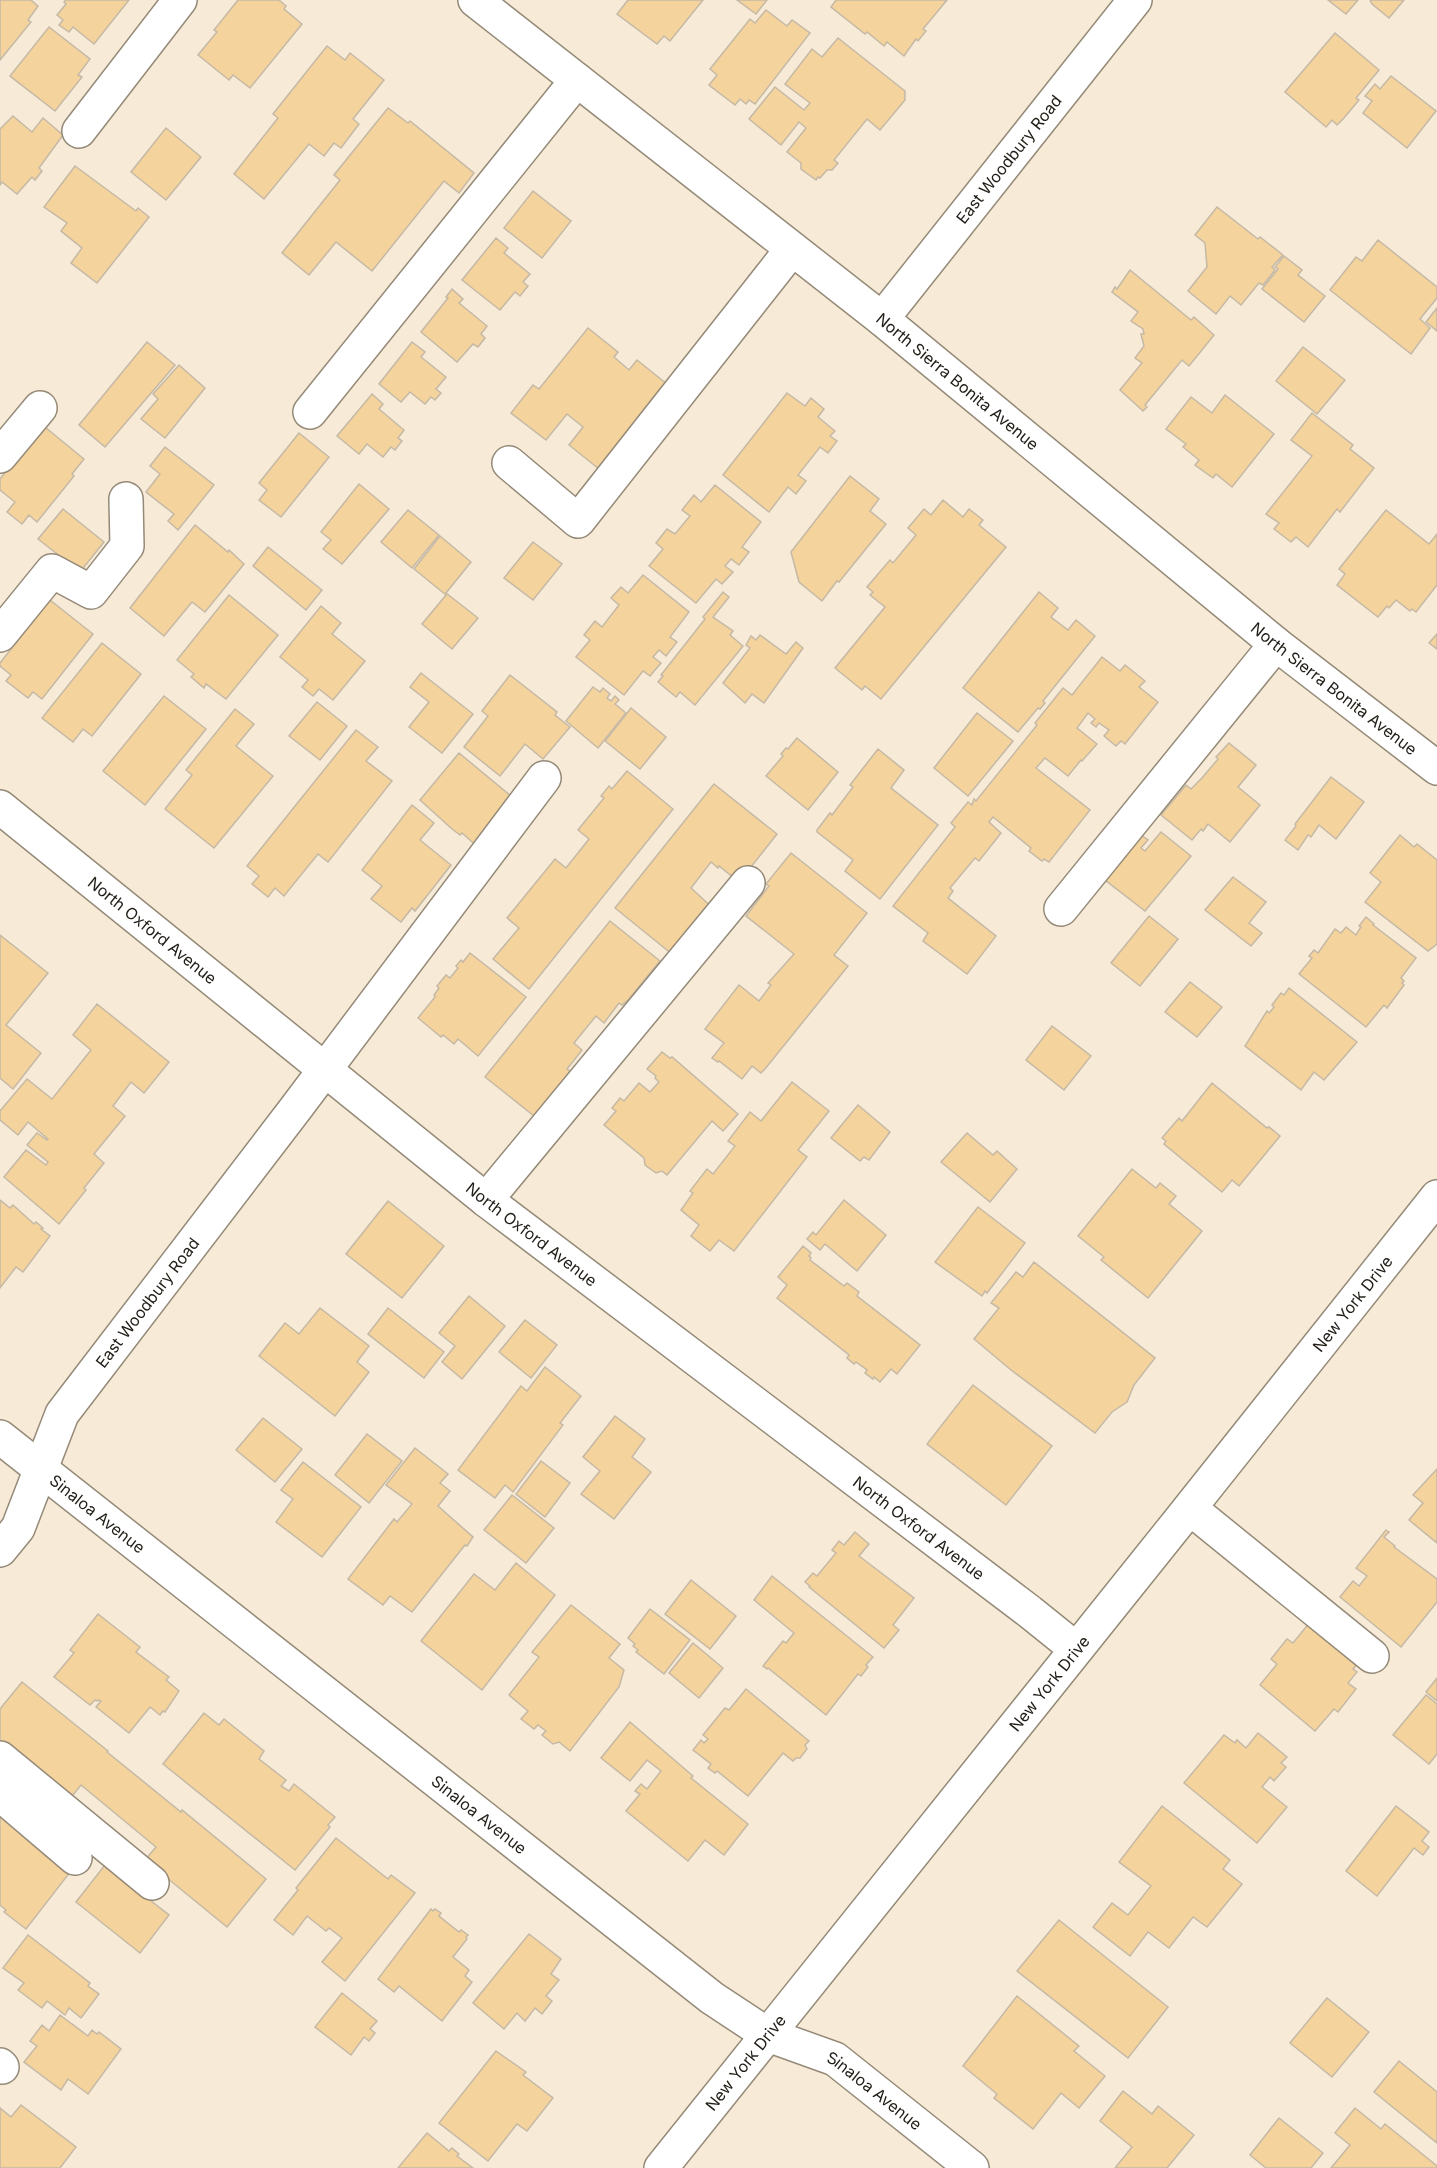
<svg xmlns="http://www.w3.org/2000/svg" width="1437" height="2168" viewBox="0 0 1437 2168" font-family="Inter,sans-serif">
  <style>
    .building { fill: #f4d39d; stroke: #c5b9a6; stroke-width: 1.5 }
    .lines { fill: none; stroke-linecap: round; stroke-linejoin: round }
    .minor-casing { stroke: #958a78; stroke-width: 36 }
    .minor { stroke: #fff; stroke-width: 33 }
    .labels { text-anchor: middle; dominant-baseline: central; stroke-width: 4.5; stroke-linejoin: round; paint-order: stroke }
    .street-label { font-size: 16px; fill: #211d16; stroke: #f7ebd7 }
  </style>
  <rect width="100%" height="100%" fill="#f7ebd7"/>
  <!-- building -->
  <g class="building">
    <polygon points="0,0 31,0 38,6 28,20 31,22 0,60"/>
    <polygon points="66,0 129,0 94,44 73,27 69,32 59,25 63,20 57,15 66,4 64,2"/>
    <polygon points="238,0 279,0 286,6 284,9 302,24 250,88 233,75 229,80 198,55 217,32 214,30"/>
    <polygon points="628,0 703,0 670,41 664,36 657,44 617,14"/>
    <polygon points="737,0 767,0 756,14"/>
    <polygon points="836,0 947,0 923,29 926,31 918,41 916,39 904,56 887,42 884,46 867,32 865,34 831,7"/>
    <polygon points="1328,0 1358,0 1346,14"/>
    <polygon points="1370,0 1404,0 1389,18 1372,4"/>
    <polygon points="766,10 787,26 792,20 810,33 755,104 749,100 746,104 740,99 735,105 709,85 717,75 710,69 750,19 755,23"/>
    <polygon points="49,27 90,59 78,75 82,77 55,111 10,76"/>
    <polygon points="1335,33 1379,70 1356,98 1359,100 1344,118 1337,125 1332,120 1326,127 1285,92"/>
    <polygon points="838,38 905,91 905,100 880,130 867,119 834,160 838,163 832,170 827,170 820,178 818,177 816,180 801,169 801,163 787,152 806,128 799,122 781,145 749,119 775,87 804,110 810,103 785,84 812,49 822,57"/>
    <polygon points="327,46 345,60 350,53 384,80 353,119 359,124 341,148 334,143 324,156 309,144 264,199 234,174 278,118 273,114"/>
    <polygon points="1391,76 1436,111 1407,148 1363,113 1372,101 1365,96 1375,84 1380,89"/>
    <polygon points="388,108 408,123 410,121 474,173 459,193 444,181 372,271 336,242 309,275 282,253 340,180 334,175"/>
    <polygon points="13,116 32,132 43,118 63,135 39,168 42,171 35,180 32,177 17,194 2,182 0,185 0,129"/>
    <polygon points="166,128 201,157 166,200 131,172"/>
    <polygon points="75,166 136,211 138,208 149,217 97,283 71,263 82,248 61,231 67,223 44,207"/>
    <polygon points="533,191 571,221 542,258 504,228"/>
    <polygon points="1217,207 1258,239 1260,237 1283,255 1272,267 1275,270 1263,285 1259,283 1241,305 1230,296 1216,314 1188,291 1207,267 1205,243 1195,235"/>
    <polygon points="496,238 508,248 504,253 530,274 523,282 528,286 520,296 515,292 500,310 462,280"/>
    <polygon points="1378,240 1437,287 1437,298 1420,319 1430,328 1411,354 1330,290 1356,257 1362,261"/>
    <polygon points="1284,256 1302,270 1298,275 1325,296 1304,322 1262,289 1278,269 1275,267"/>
    <polygon points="1130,270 1191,320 1194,317 1214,335 1189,366 1182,360 1145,405 1147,407 1143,411 1120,390 1142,363 1135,358 1144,346 1141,334 1144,334 1143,329 1131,321 1138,312 1112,292 1115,287 1117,289"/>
    <polygon points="452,289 463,299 459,303 487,326 481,334 485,338 478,347 473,344 457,362 421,332 448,298 446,297"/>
    <polygon points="1437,308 1437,331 1426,322"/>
    <polygon points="588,328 618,352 614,357 629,370 637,360 667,384 599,469 569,445 583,427 567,414 546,440 511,413 533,385 539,389"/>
    <polygon points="147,342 175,365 105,447 79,425"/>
    <polygon points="412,342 425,352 421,357 446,377 436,389 441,393 435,400 431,397 425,404 410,392 401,402 379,384"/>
    <polygon points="1303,347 1345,380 1317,414 1276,381"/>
    <polygon points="179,365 205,388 165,438 141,419 158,399 153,394"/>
    <polygon points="787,393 805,406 811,398 824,409 818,417 835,431 830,436 837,441 828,453 820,447 798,475 806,481 796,494 788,487 769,512 723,475"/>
    <polygon points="372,394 383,404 379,409 404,430 398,438 402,441 395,450 391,447 383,457 367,444 359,454 337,436"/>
    <polygon points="1225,395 1274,434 1232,487 1216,474 1213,478 1195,465 1199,460 1183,447 1186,444 1166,429 1191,397 1212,413"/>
    <polygon points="1312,413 1353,445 1350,449 1374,468 1340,512 1337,509 1308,547 1296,537 1291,542 1274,529 1279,523 1266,514 1312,456 1291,440"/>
    <polygon points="40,423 84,459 72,474 74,476 37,522 29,515 22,524 7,512 15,502 0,490 0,479 27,445"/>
    <polygon points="299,433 329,457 281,517 259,500 267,490 259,483"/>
    <polygon points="165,447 214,485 178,530 168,521 174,514 146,492 160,474 150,466"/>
    <polygon points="850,476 879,499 870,511 886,524 839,582 837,581 822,601 799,582 791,552"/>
    <polygon points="359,484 389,509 342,564 323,549 331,540 321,532"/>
    <polygon points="715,485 761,522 742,547 749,552 739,565 731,559 725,566 733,572 722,584 716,579 696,603 649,566 663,549 656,543 667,529 675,534 690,516 682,510 694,495 701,502"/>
    <polygon points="943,500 963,517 969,509 983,520 979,525 1006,547 881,699 865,686 862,690 835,668 885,607 870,595 873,592 867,587 890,560 893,563 916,535 908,528 924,509 931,515"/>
    <polygon points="63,509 104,542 80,572 38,539"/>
    <polygon points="408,510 439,535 412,568 381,542"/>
    <polygon points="1386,510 1429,544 1437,534 1437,585 1416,612 1412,609 1410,611 1396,600 1389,608 1387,606 1378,617 1337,585 1345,574 1339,569"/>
    <polygon points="195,525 228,552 229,550 244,564 205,612 192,602 164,636 130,608"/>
    <polygon points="440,536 471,562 446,593 478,618 452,649 422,624 446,595 414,569"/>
    <polygon points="533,542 562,564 533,600 504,578"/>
    <polygon points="268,547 322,590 306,610 253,566"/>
    <polygon points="643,575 689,612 670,637 677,642 666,656 659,650 653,657 661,663 650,676 643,671 624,695 576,657 590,640 584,635 595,621 602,627 619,605 611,598 621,587 628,593"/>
    <polygon points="723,592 729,597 713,617 733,631 730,635 743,646 695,705 680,692 676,697 658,682 663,676 661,675 705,619 703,617"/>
    <polygon points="1039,592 1058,608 1051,617 1068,630 1076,620 1095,636 1043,701 1045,703 1040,709 1038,708 1018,732 963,688"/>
    <polygon points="229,595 278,635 226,699 206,684 204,688 191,677 194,674 177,660"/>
    <polygon points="50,600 93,634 42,699 33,692 28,698 6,681 11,675 0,666 0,663"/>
    <polygon points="321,606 341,623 332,634 365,661 333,700 319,689 313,696 302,687 308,680 280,657"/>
    <polygon points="1437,634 1437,649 1429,643"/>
    <polygon points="760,635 786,654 796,642 803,648 764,703 752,694 745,703 723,683 750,648 746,645 751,636 756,640"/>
    <polygon points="102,643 141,674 92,736 83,729 73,742 42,718"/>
    <polygon points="1102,657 1120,671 1125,665 1145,681 1139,687 1158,702 1125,744 1121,741 1116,746 1104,736 1109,730 1099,723 1096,727 1091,723 1095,719 1088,713 1077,728 1097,744 1082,761 1081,760 1068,776 1045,758 1036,768 1090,810 1049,862 1044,859 1042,861 1029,851 1031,848 993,817 989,822 1001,833 979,861 975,858 950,888 953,891 948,898 996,936 967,974 923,941 928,933 893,906 955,827 951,823 968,802 972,805 974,799 976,801 1037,725 1035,723 1063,688 1072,695"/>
    <polygon points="421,673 473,714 442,753 409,727 429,702 410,687"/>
    <polygon points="510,675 557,712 555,715 570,727 543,759 525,744 500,776 464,747 488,716 482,711"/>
    <polygon points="593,687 600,692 603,688 610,694 607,698 611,701 615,696 619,700 615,704 626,713 598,748 566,721"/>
    <polygon points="164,696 206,729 145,805 103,771"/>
    <polygon points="317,702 347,726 320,760 289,736"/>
    <polygon points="631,708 666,737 640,769 605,741"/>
    <polygon points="235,709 254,724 236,746 273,776 214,848 165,809 192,775 186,770"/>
    <polygon points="977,713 1013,741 968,796 934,768"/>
    <polygon points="356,730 378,747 366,761 392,781 328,862 318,854 284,896 275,888 268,897 252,884 259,876 247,866"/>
    <polygon points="797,738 838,772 808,810 766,776 783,756 781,754 786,748 788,749"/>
    <polygon points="1229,743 1256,765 1238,787 1260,805 1230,842 1208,824 1203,831 1201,829 1192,840 1161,815 1186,785 1191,789 1202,778 1218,759 1216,757"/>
    <polygon points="878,749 904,770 891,788 938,825 880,899 845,871 853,860 817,832 817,830 830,813 832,815 853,787 850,785"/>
    <polygon points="459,753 517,801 479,848 462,833 460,835 452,829 420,800"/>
    <polygon points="627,771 673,809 529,989 493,959 519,928 507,918 555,859 566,868 589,839 578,830 604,798 601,796 609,786 612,789"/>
    <polygon points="1331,777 1364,802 1336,839 1319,825 1311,837 1308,835 1298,850 1285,840 1296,826 1295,824"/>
    <polygon points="714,784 777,834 739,882 719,866 718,868 711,862 691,888 716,911 678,959 615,908"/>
    <polygon points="412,805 434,823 420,840 451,865 415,911 412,908 401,922 371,899 382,886 362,870"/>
    <polygon points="1161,832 1191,856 1145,911 1105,880 1141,835 1148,840 1141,848 1145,851"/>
    <polygon points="1400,835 1414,847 1417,844 1437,860 1437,944 1428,951 1365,902 1381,882 1370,873"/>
    <polygon points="791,853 867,913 834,955 848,966 765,1069 761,1073 752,1066 742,1079 719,1061 718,1062 712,1058 724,1043 705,1029 739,985 759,1001 771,985 768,983 794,954 746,916 769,886 766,884"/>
    <polygon points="1233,877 1266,902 1249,923 1262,933 1251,946 1205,910"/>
    <polygon points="1149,916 1178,939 1140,986 1111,963"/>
    <polygon points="1366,917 1374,924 1373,925 1416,958 1401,978 1404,981 1402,983 1404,985 1387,1008 1384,1005 1366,1027 1299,974 1312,958 1309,956 1314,950 1318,953 1335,929 1341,933 1346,927 1356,935 1361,927 1359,926"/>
    <polygon points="610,921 660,961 629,999 622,1005 619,1003 604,1023 596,1016 574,1043 582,1050 567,1069 570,1071 565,1078 534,1116 485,1077"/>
    <polygon points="0,935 48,973 6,1025 41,1053 13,1089 0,1078"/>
    <polygon points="470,953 526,997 478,1056 458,1039 454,1044 443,1035 441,1037 418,1018 435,997 434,995 439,988 437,986 446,975 450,978 458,968 456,966 461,960 463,962"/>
    <polygon points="1190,982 1222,1007 1197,1037 1165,1012"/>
    <polygon points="1289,988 1357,1042 1324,1080 1314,1072 1301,1090 1245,1046 1267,1011 1269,1013 1274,1007 1272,1005 1281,993 1284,995"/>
    <polygon points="97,1004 169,1062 144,1093 131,1082 113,1106 125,1116 94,1154 104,1163 84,1188 86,1190 59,1224 4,1177 26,1150 46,1165 48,1162 27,1145 37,1133 47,1140 48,1139 28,1122 18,1135 0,1120 0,1111 27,1079 52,1099 91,1050 73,1035"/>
    <polygon points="1052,1026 1091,1056 1064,1090 1026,1060"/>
    <polygon points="662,1052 670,1058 672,1057 738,1114 723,1131 712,1121 667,1175 662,1171 656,1173 645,1165 644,1158 604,1125 616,1111 612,1108 620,1098 624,1101 639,1083 650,1092 659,1082 655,1078 656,1076 647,1069"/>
    <polygon points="792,1082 829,1111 798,1150 807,1157 734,1251 719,1240 710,1251 691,1236 699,1225 681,1210 693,1193 690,1191 707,1169 713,1174 735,1146 728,1141 750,1112 761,1121"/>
    <polygon points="1212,1083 1267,1128 1269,1127 1280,1136 1239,1186 1232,1180 1222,1192 1164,1144 1166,1141 1162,1138 1179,1118 1182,1121"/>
    <polygon points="858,1105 890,1132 869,1160 864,1157 860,1161 831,1138"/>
    <polygon points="967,1133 993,1155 997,1151 1017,1169 990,1202 941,1162"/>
    <polygon points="1132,1169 1156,1188 1160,1183 1176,1196 1169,1204 1202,1231 1148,1298 1101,1260 1104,1257 1078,1236"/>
    <polygon points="0,1200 10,1208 13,1205 34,1224 36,1222 43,1228 41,1229 50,1236 23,1272 16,1267 0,1288"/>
    <polygon points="844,1200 886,1235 857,1271 825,1244 820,1250 807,1239 813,1232 816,1235"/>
    <polygon points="388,1201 444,1246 402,1298 346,1254"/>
    <polygon points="978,1207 1025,1243 987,1293 985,1291 982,1296 935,1262"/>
    <polygon points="803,1246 811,1253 809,1256 811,1258 810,1260 844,1286 847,1283 859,1292 857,1296 920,1345 897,1374 891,1369 880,1382 874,1377 873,1379 865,1373 867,1370 856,1362 854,1364 847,1358 849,1355 777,1298 787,1285 778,1277"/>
    <polygon points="1034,1262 1155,1358 1134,1385 1127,1402 1112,1412 1095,1433 1011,1370 974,1339 999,1308 991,1303 1016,1272 1023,1277"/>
    <polygon points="469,1296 505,1326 462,1379 442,1362 455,1346 439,1333"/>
    <polygon points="320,1308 369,1346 357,1362 369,1372 335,1416 259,1356 285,1323 299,1334"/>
    <polygon points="388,1308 444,1352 424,1378 368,1334"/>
    <polygon points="525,1320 557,1345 531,1378 499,1352"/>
    <polygon points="545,1367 581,1396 560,1423 563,1425 513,1492 505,1485 495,1498 458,1470 521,1386 527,1391"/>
    <polygon points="973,1385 1052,1446 1006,1505 927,1444"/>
    <polygon points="615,1416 645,1439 632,1457 651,1472 614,1519 581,1494 600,1471 583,1457"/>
    <polygon points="263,1418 302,1449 275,1482 236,1450"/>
    <polygon points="367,1434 402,1461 369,1503 335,1475"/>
    <polygon points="415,1448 448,1474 440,1483 450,1491 438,1506 473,1537 467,1546 465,1545 412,1612 390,1596 383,1605 348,1579 394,1519 397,1522 412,1504 386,1485"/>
    <polygon points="541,1461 570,1483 545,1517 516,1494"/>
    <polygon points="303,1462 361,1507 322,1557 276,1522 293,1499 281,1490"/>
    <polygon points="1437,1469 1437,1543 1409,1520 1423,1503 1413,1495"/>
    <polygon points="512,1495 554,1528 526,1563 484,1530"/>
    <polygon points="1386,1530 1389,1532 1384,1537 1395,1546 1394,1547 1437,1579 1437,1602 1401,1647 1340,1597 1353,1581 1359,1586 1367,1576 1356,1568"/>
    <polygon points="855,1532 869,1544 859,1556 914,1598 893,1625 899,1630 884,1648 809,1587 810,1586 805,1582 813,1573 817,1576 836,1553 832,1550 839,1541 844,1545"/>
    <polygon points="516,1563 555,1595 482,1690 421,1641 474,1574 495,1590"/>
    <polygon points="772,1576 873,1657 866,1665 868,1667 861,1676 858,1674 826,1715 768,1668 767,1669 763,1666 783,1641 786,1643 794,1633 754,1600"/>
    <polygon points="691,1580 736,1616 710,1649 665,1614"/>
    <polygon points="571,1605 620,1644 609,1658 624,1670 619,1687 570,1751 559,1742 553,1744 542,1735 546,1731 538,1725 534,1729 521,1719 528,1711 509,1695 539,1657 532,1652"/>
    <polygon points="650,1609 690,1640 664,1674 636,1652 638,1650 633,1646 635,1644 628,1638"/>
    <polygon points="98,1614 140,1647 136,1652 169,1677 166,1680 179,1691 165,1712 163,1711 160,1715 150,1707 129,1733 96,1707 101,1701 99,1700 97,1701 95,1700 90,1705 54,1677 74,1653 70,1650"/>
    <polygon points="1310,1622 1359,1662 1353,1669 1357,1672 1348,1683 1356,1689 1338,1712 1334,1709 1315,1731 1260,1685 1277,1664 1271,1659 1287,1639 1293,1643"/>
    <polygon points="693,1643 723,1668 699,1698 669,1673"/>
    <polygon points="1437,1678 1437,1701 1426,1692"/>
    <polygon points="22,1682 108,1751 107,1752 181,1812 182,1810 266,1879 227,1927 145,1860 156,1847 81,1785 69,1800 0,1743 0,1709"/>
    <polygon points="746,1689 809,1741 805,1745 807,1749 800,1758 796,1758 793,1761 783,1753 748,1796 717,1771 715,1773 708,1768 711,1764 693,1750 701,1740 704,1743 708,1739 703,1735 725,1708 729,1710"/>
    <polygon points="1426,1695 1437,1704 1437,1754 1429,1764 1393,1735"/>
    <polygon points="204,1713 219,1725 224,1719 264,1751 259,1759 286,1780 281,1786 289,1791 294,1784 335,1817 328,1825 330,1827 295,1870 163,1764"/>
    <polygon points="630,1722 693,1776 691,1778 748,1824 724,1855 705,1840 688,1861 626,1811 640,1794 635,1791 641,1784 647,1789 661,1771 647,1760 630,1781 601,1758"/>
    <polygon points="1258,1733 1287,1757 1281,1763 1286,1767 1274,1781 1270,1777 1262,1787 1287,1807 1257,1843 1184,1783 1224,1735 1235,1743 1237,1740 1246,1748"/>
    <polygon points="1162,1806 1230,1860 1223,1869 1242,1884 1207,1927 1193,1917 1169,1948 1148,1932 1130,1956 1093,1927 1112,1903 1128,1915 1151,1886 1119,1862"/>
    <polygon points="1396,1806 1429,1832 1422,1841 1429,1847 1423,1855 1414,1848 1377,1896 1346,1871"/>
    <polygon points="0,1815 71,1871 26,1929 4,1912 6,1910 0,1905"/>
    <polygon points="336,1838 388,1879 391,1875 415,1893 345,1981 322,1962 342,1938 329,1928 326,1931 307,1916 293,1935 274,1920 298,1890 296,1888"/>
    <polygon points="105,1865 169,1915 140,1953 76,1902"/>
    <polygon points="431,1909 433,1911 435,1909 441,1913 439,1916 459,1932 461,1930 468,1935 466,1937 467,1939 453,1957 469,1970 465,1976 472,1982 442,2021 399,1986 394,1992 378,1979"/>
    <polygon points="1059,1920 1168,2007 1128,2058 1017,1971"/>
    <polygon points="529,1934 561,1959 551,1974 559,1980 546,1996 552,2001 542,2014 535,2008 525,2021 517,2013 504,2029 473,2003"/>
    <polygon points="28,1935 90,1983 88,1986 99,1994 81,2018 69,2008 65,2015 47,2001 42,2008 18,1990 24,1983 3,1968"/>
    <polygon points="342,1993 377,2021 370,2029 375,2033 369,2041 364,2037 351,2055 315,2027"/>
    <polygon points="1017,1996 1079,2046 1074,2051 1105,2076 1079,2108 1061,2093 1033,2129 994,2098 997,2094 963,2066"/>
    <polygon points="1327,1998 1369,2032 1332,2077 1290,2043"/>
    <polygon points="60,2015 88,2036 92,2030 97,2034 99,2032 121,2049 88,2094 68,2079 61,2090 24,2062 37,2046 30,2041 42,2025 49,2031"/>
    <polygon points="496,2051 526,2072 523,2075 553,2098 527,2131 517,2124 488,2161 439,2123"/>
    <polygon points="1399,2061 1437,2092 1437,2143 1374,2092"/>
    <polygon points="1123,2091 1152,2114 1158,2106 1194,2135 1167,2168 1115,2168 1132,2147 1100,2121"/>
    <polygon points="21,2105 76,2147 60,2168 0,2168 0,2108 11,2117"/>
    <polygon points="1355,2108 1381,2129 1385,2124 1437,2166 1437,2168 1331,2168 1350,2145 1335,2133"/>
    <polygon points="1279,2118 1323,2153 1311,2168 1266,2168 1250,2155"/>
    <polygon points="427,2133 449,2151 452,2148 459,2154 457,2156 473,2168 398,2168"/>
  </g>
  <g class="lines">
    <defs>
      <g id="minor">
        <path id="s1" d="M475,0l407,319 394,325 161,124"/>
        <polyline points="79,131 180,0"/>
        <path id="s2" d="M882,319l253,-319"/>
        <polyline points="310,412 577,80"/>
        <polyline points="0,456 40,408"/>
        <polyline points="509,463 578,521 792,249"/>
        <polyline points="0,635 52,571 91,592 127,546 126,499"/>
        <path id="s3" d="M0,807l486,393 544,412 46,37"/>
        <polyline points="1061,909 1276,644"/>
        <polyline points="486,1200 748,883"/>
        <path id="s4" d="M0,1437l712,561 56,37 67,24 137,109"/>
        <polyline points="1191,1509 1372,1656"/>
        <path id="s5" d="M0,1550l18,-22 44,-114 234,-306 248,-330"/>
        <polyline points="0,1758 152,1883"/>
        <polyline points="0,1794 75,1858"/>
        <polyline points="0,2065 2,2067"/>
        <path id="s6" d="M661,2168c259,-324 519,-646 776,-971"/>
      </g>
    </defs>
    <!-- minor casing -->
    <use href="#minor" class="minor-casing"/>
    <!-- minor -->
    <use href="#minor" class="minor"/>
  </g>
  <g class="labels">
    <!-- street labels -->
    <g class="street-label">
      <text stroke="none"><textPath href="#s2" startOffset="204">East Woodbury Road</textPath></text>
      <text stroke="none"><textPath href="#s1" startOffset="615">North Sierra Bonita Avenue</textPath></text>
      <text stroke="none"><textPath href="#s1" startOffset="1101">North Sierra Bonita Avenue</textPath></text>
      <text stroke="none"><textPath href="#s3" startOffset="196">North Oxford Avenue</textPath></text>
      <text stroke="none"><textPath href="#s3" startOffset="682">North Oxford Avenue</textPath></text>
      <text stroke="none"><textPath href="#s5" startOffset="291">East Woodbury Road</textPath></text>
      <text stroke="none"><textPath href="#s6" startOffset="1107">New York Drive</textPath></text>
      <text stroke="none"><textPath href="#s4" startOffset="124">Sinaloa Avenue</textPath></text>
      <text stroke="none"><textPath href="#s3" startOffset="1168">North Oxford Avenue</textPath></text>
      <text stroke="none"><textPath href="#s6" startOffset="621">New York Drive</textPath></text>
      <text stroke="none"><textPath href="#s4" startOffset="610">Sinaloa Avenue</textPath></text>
      <text stroke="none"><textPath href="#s6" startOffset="135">New York Drive</textPath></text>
      <text stroke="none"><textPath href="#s4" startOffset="1095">Sinaloa Avenue</textPath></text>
    </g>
  </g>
</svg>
